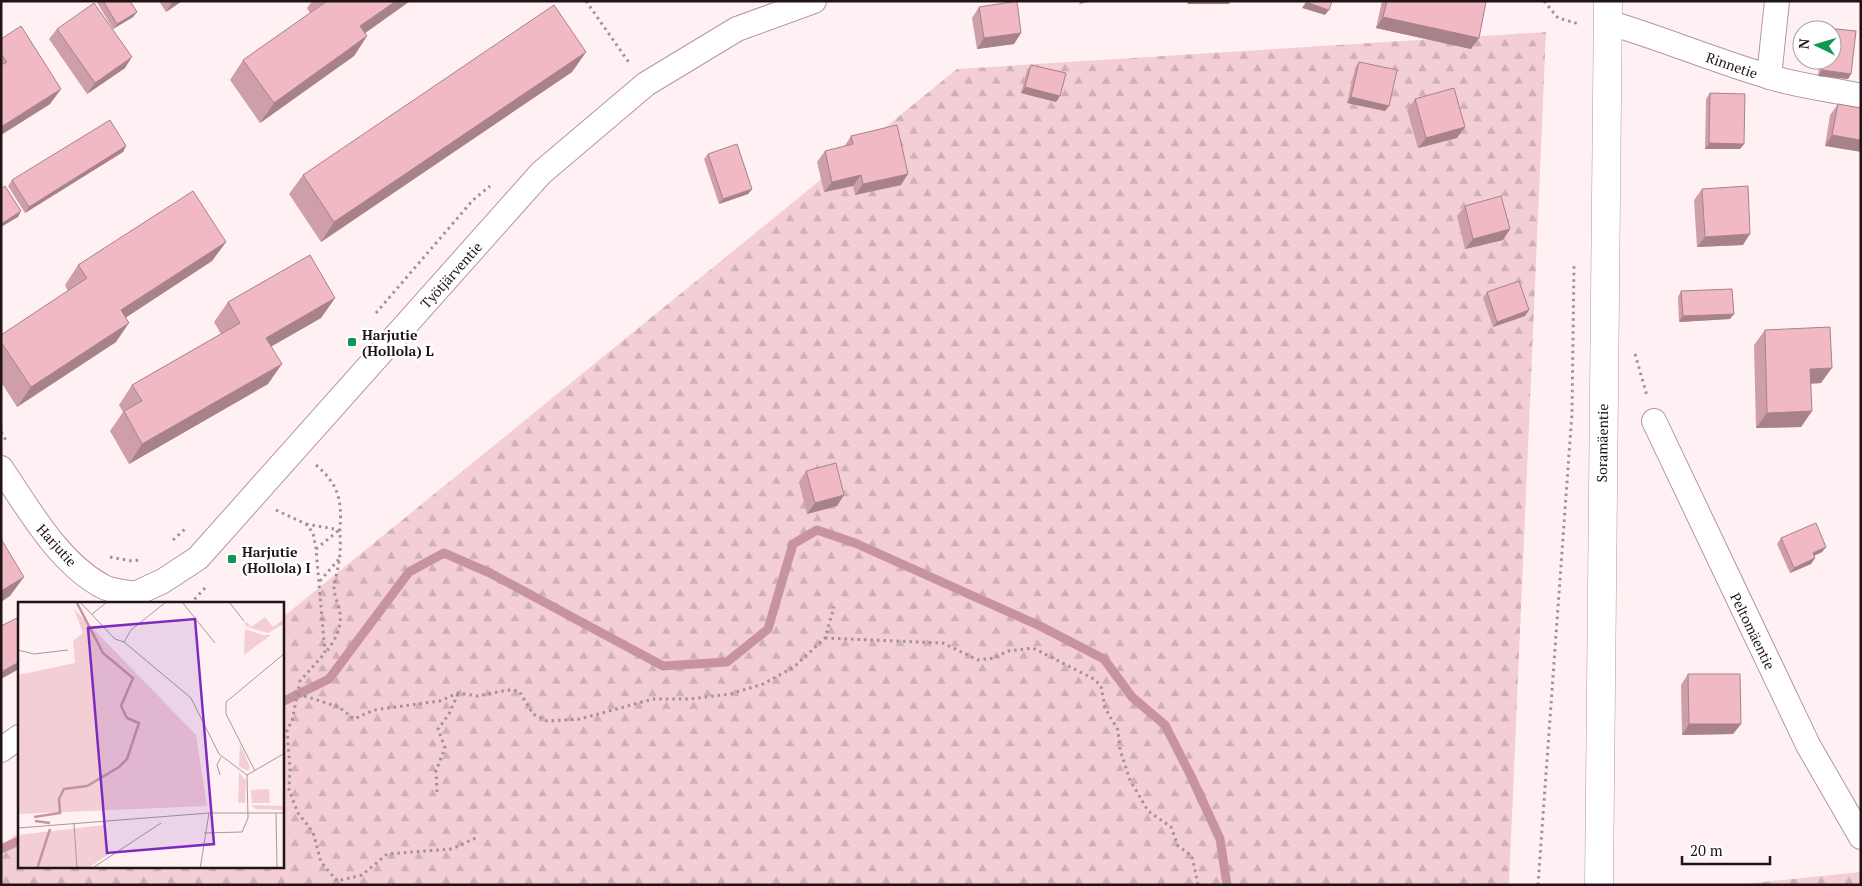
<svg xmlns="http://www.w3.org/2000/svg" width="1862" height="886" viewBox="0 0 1862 886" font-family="'PT Serif',serif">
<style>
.forest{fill:url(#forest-firs)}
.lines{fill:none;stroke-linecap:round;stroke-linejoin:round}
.stream{stroke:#c7939e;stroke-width:9}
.minor-casing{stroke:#b6969c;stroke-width:26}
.tertiary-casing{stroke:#b6969c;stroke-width:29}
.path{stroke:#a19395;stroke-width:3;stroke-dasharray:2.5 4;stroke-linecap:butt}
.minor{stroke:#fff;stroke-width:24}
.tertiary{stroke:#fff;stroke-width:28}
.wall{fill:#ce9fa9}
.shaded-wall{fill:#a88289}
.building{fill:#f0b9c4;stroke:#a88289}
.poi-dot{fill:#109757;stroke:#fff;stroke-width:2}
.labels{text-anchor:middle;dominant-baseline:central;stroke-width:5;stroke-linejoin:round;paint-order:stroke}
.street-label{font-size:14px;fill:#201416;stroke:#fff}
.poi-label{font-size:14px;font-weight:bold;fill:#201416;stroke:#fff;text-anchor:start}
.inset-river{fill:none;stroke:#c7939e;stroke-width:2.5}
.inset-road{fill:none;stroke:#a6999b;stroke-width:1}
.view{fill:#7b2cbf;fill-opacity:0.15;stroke:#7b2cbf;stroke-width:2.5}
.inset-edge{fill:none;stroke:#201416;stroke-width:2.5}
</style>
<defs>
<pattern id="forest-firs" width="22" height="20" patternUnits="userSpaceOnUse" patternTransform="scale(1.25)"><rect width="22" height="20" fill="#f3ced5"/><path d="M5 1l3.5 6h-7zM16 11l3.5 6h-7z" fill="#d0b0b6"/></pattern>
</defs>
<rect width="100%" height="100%" fill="#fff1f3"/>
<path class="forest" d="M1546 32 1509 885H1V846L19 832V867H282L283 617 957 69Z
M1861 872V885H1733Z"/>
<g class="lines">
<path class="stream" d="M282 702 329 679 409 572 444 553 490 573 663 666 727 662 768 629 793 544 817 530 855 543 1040 626 1104 659 1132 697 1165 725 1191 776 1220 839 1227 885
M1 849 19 841"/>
<defs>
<path id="minor" d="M1607 22C1661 38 1713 60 1767 76 1797 86 1830 89 1861 96
M1769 77 1777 1
M1654 421 1808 745 1861 837
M1 468C28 508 58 562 102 586 110 591 125 592 135 594
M135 594 163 581 198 558 541 173 646 84 737 29 814 1
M1 750 19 737"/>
<path id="tertiary" d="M1599 885 1608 1"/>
</defs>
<use href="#minor" class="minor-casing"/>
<use href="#tertiary" class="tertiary-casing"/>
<path class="path" d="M586 1 630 64
M1544 1 1558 18 1579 24
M376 313 473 200 490 186
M1635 354 1647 396
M1 432 7 442
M316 465C339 485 342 500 340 530 340 540 341 551 339 561 338 570 335 579 334 587 334 597 339 604 340 613 342 628 334 642 326 652
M276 510 306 524 313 533 316 549 325 653 300 681 292 721 287 730 290 769 289 790 298 813 313 832 321 862 337 881 362 875 387 854 452 849 478 837
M306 524 340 530
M173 540 185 529
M316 549 339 530
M110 557 132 561 141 560
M320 581 339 559
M190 604 205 588
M825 638 943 643 978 660 994 658 1008 651 1033 648 1094 679 1101 686 1105 708 1118 730 1120 750 1130 780 1148 811 1171 827 1178 846 1192 856 1198 885
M298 694 339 707 354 719 374 710 440 701 458 693 478 696 507 690 519 691 533 714 547 721 580 719 653 699H690L730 694 763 684 794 667 825 638 834 607
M437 792 436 771 445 748 438 729 449 714 458 694
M1538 885 1572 413 1574 264"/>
<use href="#minor" class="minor"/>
<use href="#tertiary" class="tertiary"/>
</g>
<path class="wall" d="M96 1H130L137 12 133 17 113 29Z
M159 1H182L166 12Z
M312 1H410L365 33 367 36 354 56 260 123 230 80 243 60 310 13 307 8Z
M1382 1H1482L1471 49 1376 28Z
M979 7 1021 33 1014 44 977 49 972 18Z
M1826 28 1856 31 1851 74 1848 79 1818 76 1820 60H1832V30H1825Z
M57 29 125 68 87 94 49 39Z
M1 39 61 89 50 104 1 135Z
M586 52 572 72 321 242 289 194 303 175Z
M1359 62 1385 111 1347 103 1355 68Z
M1031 65 1060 96 1056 102 1021 93 1027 70Z
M1710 93 1744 144 1740 149H1705L1706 99Z
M1415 99 1457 138 1418 148 1407 110Z
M1838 104 1861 108 1825 146 1830 115Z
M851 136 901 185 855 195 853 186 824 192 817 162 825 151 844 147Z
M126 146 123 152 25 213 8 186 12 180Z
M708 154 752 189 748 194 719 204 704 159Z
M1702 189 1743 245 1697 247 1694 200Z
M1465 206 1510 229 1503 240 1465 249 1457 216Z
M226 242 212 261 126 317 116 342 17 407 1 382V335L68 291 65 285 78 265Z
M1681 291 1730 319 1679 322 1678 297Z
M1487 292 1525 316 1493 327 1483 298Z
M335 298 321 318 271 346 268 384 129 464 110 431 123 412 119 405 132 385 221 334 214 322 228 302Z
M1765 330 1821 383 1811 384 1812 411 1801 427 1756 428 1754 345Z
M806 471 837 506 807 514 799 482Z
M1781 538 1826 547 1822 552 1814 556 1815 558 1811 564 1790 573 1777 544Z
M1688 674 1741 724 1733 734 1682 735 1681 685Z"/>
<path class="shaded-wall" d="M173 1H182L166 12Z
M396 1H410L347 46 360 26Z
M1081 1H1093L1079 4Z
M1189 1H1231L1229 4H1187Z
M1306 2 1329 10 1325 15 1302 8Z
M137 12 133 17 113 29 117 24Z
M1383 17 1479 38 1471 49 1376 28Z
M1021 33 1014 44 977 49 984 38Z
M367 36 354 56 260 123 274 103Z
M586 52 572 72 321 242 334 222Z
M132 57 125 68 87 94 95 83Z
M1822 70 1851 74 1848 79 1818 76Z
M1025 87 1060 96 1056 102 1021 93Z
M61 89 50 104 1 135V127Z
M1351 97 1389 106 1385 111 1347 103Z
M1465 127 1457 138 1418 148 1426 138Z
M1832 135 1861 140V152L1825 146Z
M1709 143 1744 144 1740 149H1705Z
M126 146 123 152 25 213 29 207Z
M908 174 901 185 855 195 863 184Z
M861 175 853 186 824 192 832 182Z
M752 189 748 194 719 204 723 199Z
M21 211 18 217 1 227V224Z
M1510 229 1503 240 1465 249 1473 239Z
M1750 234 1743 245 1697 247 1705 237Z
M226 242 212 261 107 330 121 310Z
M335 298 321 318 253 357 266 338Z
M1529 310 1525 316 1493 327 1497 322Z
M1734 314 1730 319 1679 322 1683 316Z
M129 323 116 342 17 407 31 387Z
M282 364 268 384 129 464 142 444Z
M1832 368 1821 383 1799 384 1810 369Z
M1812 411 1801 427 1756 428 1767 413Z
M844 495 837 506 807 514 815 503Z
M1826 547 1822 552 1809 558 1813 553Z
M1815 558 1811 564 1790 573 1794 568Z
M24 577 10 596 1 602V591Z
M19 662V669L1 679V674L3 671Z
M1689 724H1741L1733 734 1682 735Z"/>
<path class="building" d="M103 1H130L137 12 117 24Z
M327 1H396L360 26 367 36 274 103 243 60Z
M1017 1 1021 33 984 38 979 7Z
M1306 1H1332L1329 10 1306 2Z
M1387 1H1482L1486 2 1479 38 1383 17Z
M94 3 132 57 95 83 57 29Z
M554 5 586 52 334 222 303 175Z
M21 26 61 89 1 127V65L7 62 1 54V39Z
M1826 28 1856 31 1851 74 1822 70 1823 60H1832V30H1826Z
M1359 62 1397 70 1389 106 1351 97Z
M1031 65 1066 73 1060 96 1025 87Z
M1454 88 1465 127 1426 138 1415 99Z
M1710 93 1745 94 1744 144 1709 143Z
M1838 104 1861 108V140L1832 135Z
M110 120 126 146 29 207 12 180Z
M897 125 908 174 863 184 861 175 832 182 825 151 853 144 851 136Z
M737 144 752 189 723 199 708 154Z
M5 186 21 211 1 224V189Z
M1748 186 1750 234 1705 237 1702 189Z
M193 191 226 242 121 310 129 323 31 387 1 342V335L87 278 78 265Z
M1501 196 1510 229 1473 239 1465 206Z
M310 255 335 298 266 338 282 364 142 444 124 411 142 401 132 385 240 323 228 302Z
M1519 281 1529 310 1497 322 1487 292Z
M1732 289 1734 314 1683 316 1681 291Z
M1830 327 1832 368 1810 369 1812 411 1767 413 1765 330Z
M836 463 844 495 815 503 806 471Z
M1816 523 1826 547 1813 553 1815 558 1794 568 1781 538Z
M1 539 24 577 1 591Z
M19 617V662L3 671 1 668V626Z
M1688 674H1740L1741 724H1689Z"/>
<g class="poi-dot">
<rect x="347" y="337" width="10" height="10" rx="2.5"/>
<rect x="227" y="554" width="10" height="10" rx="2.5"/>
</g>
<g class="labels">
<g class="street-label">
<text transform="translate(1732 65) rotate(19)">Rinnetie</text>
<text transform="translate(451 275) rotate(-48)">Työtjärventie</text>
<text transform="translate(1602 443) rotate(-89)">Soramäentie</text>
<text transform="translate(57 545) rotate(48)">Harjutie</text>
<text transform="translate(1753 631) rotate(64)">Peltomäentie</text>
</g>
<g class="poi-label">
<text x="362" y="334">Harjutie<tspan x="362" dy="16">(Hollola) L</tspan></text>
<text x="242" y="551">Harjutie<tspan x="242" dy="16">(Hollola) I</tspan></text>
</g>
</g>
<g transform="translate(18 602)">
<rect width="266" height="266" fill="#fff1f3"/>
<path d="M247 15 255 25 266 17V22L250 31 229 25 226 21 229 20 233 25ZM221 170 228 179 227 201H220ZM233 203 266 204V208L238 207Z" fill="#f3ced5"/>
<path d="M56 7 178 133 189 204 0 212V73L57 61 55 39 65 31ZM222 142 232 165 230 169 221 164ZM251 187 252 201H234L233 188ZM86 223 91 252 70 266H0V233Z" fill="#f3ced5"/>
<path d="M227 27 245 33H253L226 53Z" fill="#f3ced5"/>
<path class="inset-river" d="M16 215 42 211 41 197 46 187 69 184 101 165 109 157 121 121 109 116 103 104 115 76 85 51 59 1M17 219 32 221M19 267 32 227"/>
<path class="inset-road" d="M62 0 97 37 106 40 173 96 201 152 229 173 230 216 224 230 186 231M164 0 197 41M211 0 226 19M74 12 89 0M106 40 113 28 148 0M0 48 16 52 50 48M237 169 208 112V100L267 51M202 173 199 163 203 155M229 173 267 151M258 211 259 267M56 222 59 267M0 226 191 211H267M73 267 143 221M182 267 191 211"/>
<path class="view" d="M177 17 196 242 89 251 70 26Z"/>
<rect width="266" height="266" class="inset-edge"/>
</g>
<rect width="1862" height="886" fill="none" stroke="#201416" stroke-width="5"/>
<g transform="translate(1817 45) rotate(275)"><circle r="24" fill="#ffffff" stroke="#a6a1a2"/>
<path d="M0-4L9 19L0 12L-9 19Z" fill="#109757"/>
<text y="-8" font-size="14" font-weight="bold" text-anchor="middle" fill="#201416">N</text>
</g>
<path d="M1682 856v8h88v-8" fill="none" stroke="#201416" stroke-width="2.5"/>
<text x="1690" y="856" font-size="15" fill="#201416" stroke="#ffffff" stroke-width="4" paint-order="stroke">20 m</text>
</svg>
